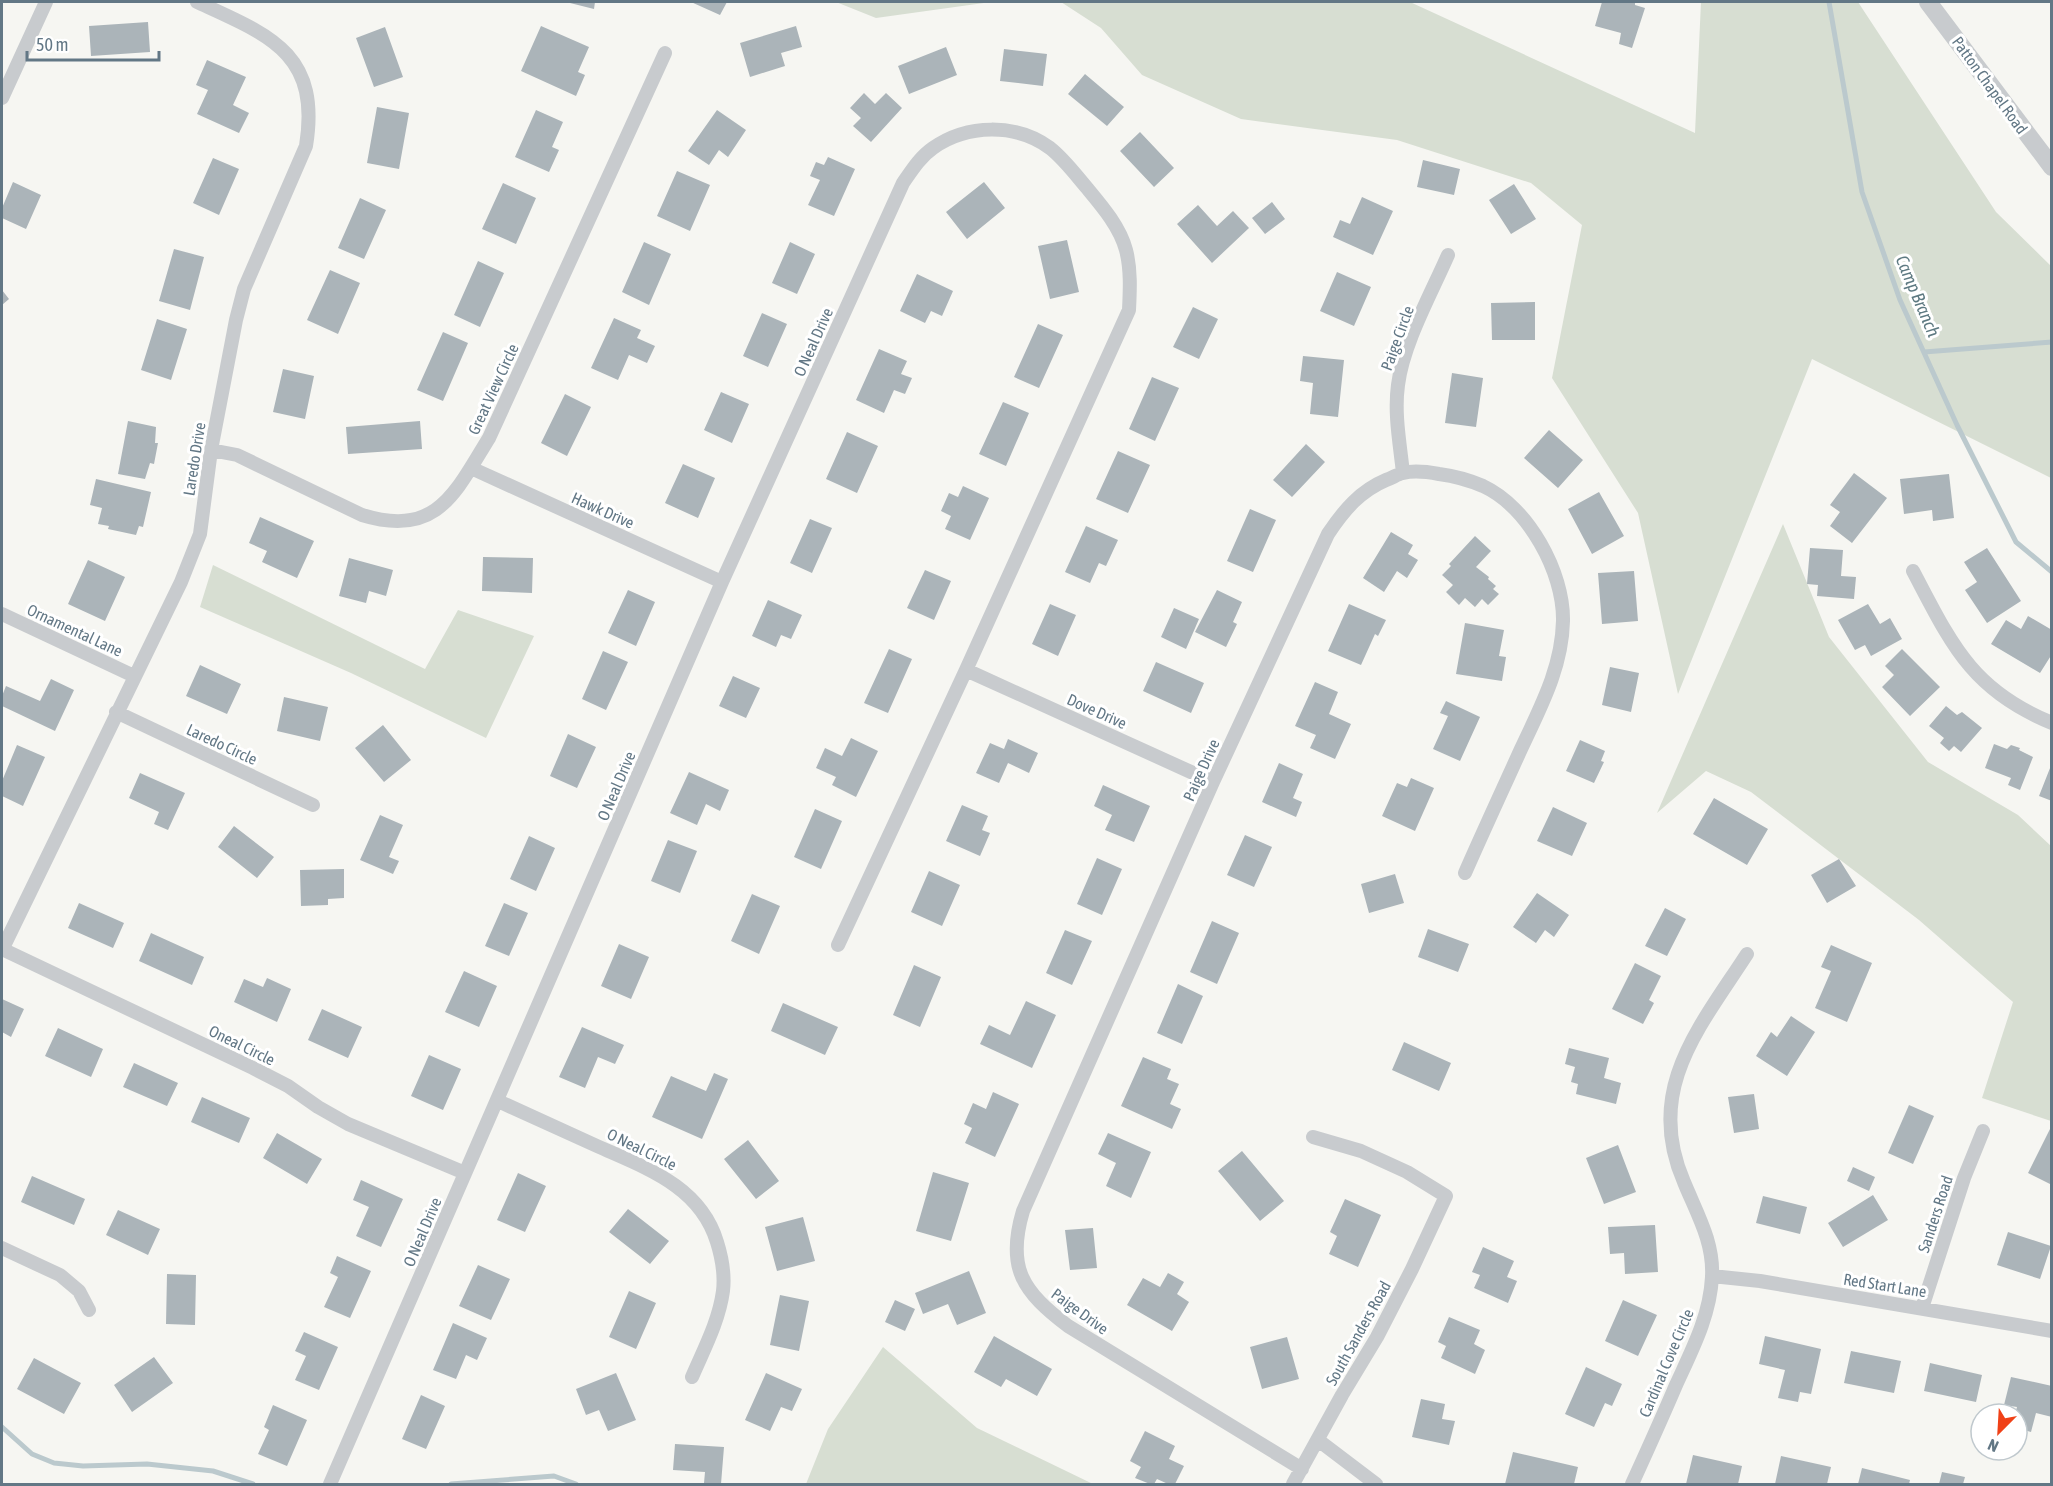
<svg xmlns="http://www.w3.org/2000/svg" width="2053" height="1486" viewBox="0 0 2053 1486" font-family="'Asap Condensed',sans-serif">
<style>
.green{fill:#d7ded2}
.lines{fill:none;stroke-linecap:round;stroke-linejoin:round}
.stream{stroke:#bbc9cd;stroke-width:5}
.building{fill:#abb4b9}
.minor{stroke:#c8cbce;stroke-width:14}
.tertiary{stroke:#c8cbce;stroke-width:18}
.labels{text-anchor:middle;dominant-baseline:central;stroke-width:6;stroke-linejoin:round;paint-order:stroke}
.street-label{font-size:16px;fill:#627785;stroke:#fff}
.water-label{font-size:18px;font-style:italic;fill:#5e7a82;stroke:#fff}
</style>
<rect width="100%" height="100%" fill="#f6f6f2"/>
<path class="green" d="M836 2H991L876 18Z
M1061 2H1410L1695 133 1701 2H1858L1996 212 2051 266V478L1812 359 1678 694 1638 513 1552 378 1582 225 1531 183 1397 140 1241 119 1142 75 1101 28Z
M1783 524 1829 637 1928 762 2018 815 2051 846V1121L1982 1098 2013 1002 1919 920 1751 792 1706 771 1657 813Z
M213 565 425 669 458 610 534 636 486 738 351 673 200 607Z
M883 1347 977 1428 1093 1484H806L828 1429Z"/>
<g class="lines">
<path class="stream" d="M1829 2 1862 192 1900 300 1957 425 2016 542 2052 572
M1924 352 2052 342
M2 1427 32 1454 54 1463 83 1466 147 1464 213 1471 253 1484
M451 1484 554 1476 576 1484"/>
</g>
<path class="building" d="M571 2H595L594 9 570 3Z
M691 2H727L720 15Z
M1602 2H1632L1635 3V5L1645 8 1632 48 1619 44 1621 33 1595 26Z
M148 22 150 52 91 56 89 26Z
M541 26 589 47 578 72 585 75 576 96 521 71Z
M796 26 802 47 781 53 785 66 750 77 740 43Z
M385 27 403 77 374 87 356 38Z
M946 47 957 75 909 94 898 66Z
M1004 49 1047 54 1043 86 1000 81Z
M207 60 246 77 233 105 249 113 239 133 197 114 208 90 196 85Z
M1085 74 1124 107 1107 126 1068 94Z
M864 93 875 104 886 93 902 108 871 142 853 126 861 118 850 108Z
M377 107 409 113 399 169 367 163Z
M536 110 563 122 552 147 559 150 549 172 515 157Z
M717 110 746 130 728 157 719 150 709 165 688 151Z
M1140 132 1174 168 1154 187 1120 151Z
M828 157 855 169 834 216 808 205 820 180 810 176 816 162 824 165Z
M213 158 239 169 219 215 193 203Z
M1423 160 1460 169 1454 195 1417 187Z
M677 171 710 185 690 231 657 216Z
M13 182 41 195 26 229 2 218V208Z
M984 182 1005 208 967 239 946 212Z
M503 183 536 198 516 244 482 229Z
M1514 184 1536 219 1511 234 1489 200Z
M1362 197 1393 211 1373 255 1333 237 1340 220 1350 224Z
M360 198 386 210 364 259 338 248Z
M1272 202 1285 219 1265 234 1252 218Z
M1198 205 1217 226 1233 211 1249 228 1212 263 1177 224Z
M1067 240 1079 292 1050 299 1038 246Z
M644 242 671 254 649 305 622 292Z
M790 242 815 254 797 294 772 283Z
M174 249 204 257 190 310 159 301Z
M478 261 504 273 480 327 454 315Z
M330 270 360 283 338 334 307 320Z
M1337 272 1371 287 1354 326 1320 311Z
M917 274 953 291 942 316 931 311 925 323 900 311Z
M2 290 9 299 2 305Z
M1535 302V340H1492L1491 303Z
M1193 307 1218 319 1199 359 1173 347Z
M762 313 787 324 768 367 743 356Z
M614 318 641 330 637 338 655 346 647 363 629 355 618 380 591 368Z
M157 319 187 329 171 380 141 370Z
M1038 324 1063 335 1039 388 1014 377Z
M443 332 468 343 443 401 417 390Z
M879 349 907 361 901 374 912 378 905 394 894 390 884 413 856 400Z
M1303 356 1344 360 1338 417 1310 414 1313 383 1300 381Z
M283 369 314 376 305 419 273 412Z
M1452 373 1483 378 1476 427 1445 423Z
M1152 377 1179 388 1155 441 1129 429Z
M721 392 749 404 732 443 704 430Z
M565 394 591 407 567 456 541 443Z
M1003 402 1029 413 1006 466 979 454Z
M128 421 156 427 155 443H158L154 464 150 463 145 479 118 474Z
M420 421 422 449 348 454 346 427Z
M1549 430 1583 460 1558 488 1524 458Z
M847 432 878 446 857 493 826 479Z
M1306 444 1325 462 1292 497 1273 480Z
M1118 451 1150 465 1128 513 1096 499Z
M683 464 715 478 698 518 665 503Z
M1854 473 1887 498 1852 543 1830 526 1840 512 1830 505Z
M1949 474 1954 518 1933 521 1932 510 1904 514 1900 479Z
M96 479 151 492 143 527 139 526 136 535 108 529 109 526 98 524 102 508 90 505Z
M963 486 989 498 970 540 945 529 951 516 941 511 949 493 958 497Z
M1599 492 1624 536 1592 554 1568 509Z
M1250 509 1276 520 1253 572 1227 561Z
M260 517 314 541 297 578 262 562 267 551 249 543Z
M810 519 832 528 812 573 790 563Z
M1086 526 1118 540 1106 566 1099 563 1090 583 1065 572Z
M1391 532 1413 545 1408 554 1418 560 1407 578 1397 571 1384 592 1363 578Z
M1475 536 1491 551 1476 567 1489 577 1488 579 1496 586 1493 589 1499 594 1488 605 1482 599 1475 607 1465 598 1459 605 1446 592 1453 585 1442 575 1451 566 1449 564Z
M1810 548 1843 550 1841 576 1856 577 1854 599 1817 596 1818 585 1807 584Z
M1987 548 2021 601 1987 623 1965 590 1977 582 1964 562Z
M483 557 533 558 532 593 482 591Z
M349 558 393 570 386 596 369 591 366 603 339 596Z
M88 560 125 577 105 621 68 604Z
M925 570 951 581 934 620 907 608Z
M1634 571 1638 621 1602 624 1598 573Z
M628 590 655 602 636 646 608 633Z
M1217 590 1242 602 1233 622 1237 624 1226 647 1195 632Z
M768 600 802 615 791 639 781 635 776 647 752 636Z
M1050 604 1076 615 1058 656 1032 644Z
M1349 604 1386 620 1378 636 1375 634 1361 665 1328 651Z
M1868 604 1880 624 1890 618 1902 639 1871 656 1865 645 1855 650 1838 620Z
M1174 608 1199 619 1186 649 1161 637Z
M2028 616 2052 630V654L2040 673 1991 644 2006 620 2021 629Z
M1465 623 1504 630 1499 656 1506 657 1502 681 1456 674Z
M889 649 912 659 888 713 864 703Z
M1902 649 1940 687 1910 716 1882 687 1894 675 1885 666Z
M603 651 628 662 606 710 582 699Z
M1156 662 1204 683 1191 713 1143 691Z
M200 665 241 684 227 714 186 696Z
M1610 667 1639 673 1631 712 1602 705Z
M733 676 760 688 746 718 719 706Z
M51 679 74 690 55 731 2 706V696L6 686 40 701Z
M1315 682 1338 692 1329 714 1351 724 1335 759 1310 748 1316 735 1295 726Z
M284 697 328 707 320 741 277 731Z
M1446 701 1480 717 1460 761 1433 749 1448 716 1440 713Z
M1946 706 1957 715 1962 712 1982 728 1961 752 1954 746 1949 751 1940 743 1944 738 1929 726Z
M383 725 411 760 384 782 355 748Z
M568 734 596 747 577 788 550 776Z
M851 738 878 751 856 797 832 785 836 777 816 768 825 748 842 756Z
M1008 739 1038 753 1029 773 1008 763 999 783 976 773 990 743 1004 749Z
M1580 740 1605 751 1601 761 1604 762 1594 783 1566 771Z
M1994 744 2007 749 2011 745 2020 748 2019 750 2033 757 2020 790 2008 785 2011 778 1985 768Z
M17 745 45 757 23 806 2 796V781Z
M1279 763 1303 774 1293 798 1302 802 1296 817 1262 802Z
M2052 763V801L2039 796Z
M689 772 729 790 720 811 706 804 697 825 670 813Z
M140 773 185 793 168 830 154 824 159 812 129 798Z
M1411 778 1434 788 1415 831 1382 816 1397 783 1407 787Z
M1103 785 1150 806 1134 842 1105 830 1112 815 1094 806Z
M1714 798 1768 829 1747 865 1693 834Z
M962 805 988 816 982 830 990 833 980 856 946 841Z
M1553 807 1587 823 1572 856 1537 841Z
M815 809 842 821 821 869 794 857Z
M380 815 403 825 389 857 399 861 393 874 360 860Z
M234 826 274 857 257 878 218 847Z
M1245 835 1272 847 1254 887 1227 875Z
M529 836 555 848 536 891 510 879Z
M668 840 697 851 680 893 651 881Z
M1097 858 1122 869 1102 915 1077 904Z
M1839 859 1856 886 1827 903 1811 875Z
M344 869V898L328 899V905L301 906 300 870Z
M929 871 960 885 942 926 911 912Z
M1395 874 1404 903 1369 913 1361 884Z
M1537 893 1569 915 1554 937 1545 930 1536 943 1513 927Z
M752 894 780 906 759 954 731 941Z
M79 903 124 923 113 948 68 928Z
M504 903 528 913 509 956 485 946Z
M1665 908 1686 919 1667 956 1645 946Z
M1212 921 1239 933 1217 984 1190 972Z
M1428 929 1469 944 1458 972 1418 957Z
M1065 930 1092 941 1072 985 1046 973Z
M151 933 204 957 192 985 139 961Z
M619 944 649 957 631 999 601 986Z
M1831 945 1872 963 1847 1022 1815 1008 1831 971 1821 967Z
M1635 963 1661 976 1649 1000 1654 1003 1643 1024 1612 1009Z
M914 965 941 977 920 1027 893 1015Z
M464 971 497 986 479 1027 445 1012Z
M267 978 291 989 277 1022 234 1002 244 979 263 987Z
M1178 984 1203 996 1182 1044 1157 1033Z
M2 999 24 1009 11 1037 2 1032Z
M1026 1001 1056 1015 1032 1068 980 1044 989 1025 1010 1035Z
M783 1003 838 1027 825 1055 771 1031Z
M322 1009 362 1027 348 1058 308 1040Z
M1791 1016 1815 1032 1787 1076 1756 1056 1771 1032 1777 1037Z
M582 1027 624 1045 615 1064 598 1057 585 1088 559 1077Z
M58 1028 103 1049 91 1077 45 1056Z
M1404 1042 1451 1063 1439 1091 1392 1070Z
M1569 1048 1609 1058 1604 1078 1621 1083 1616 1104 1576 1094 1578 1084 1571 1082 1575 1067 1565 1064Z
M429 1055 461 1069 443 1110 411 1096Z
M1143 1057 1171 1069 1167 1079 1179 1084 1170 1104 1181 1109 1172 1129 1121 1106Z
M134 1063 178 1083 167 1106 123 1087Z
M714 1073 728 1079 702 1139 652 1117 671 1076 706 1091Z
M993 1092 1019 1104 995 1157 965 1143 972 1128 964 1124 973 1103 986 1109Z
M1754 1094 1759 1129 1734 1133 1728 1097Z
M202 1097 250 1118 239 1143 191 1122Z
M1909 1105 1934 1116 1913 1164 1888 1153Z
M2052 1125V1185L2028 1173Z
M277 1133 322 1159 307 1184 263 1158Z
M1108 1133 1151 1152 1131 1198 1106 1186 1116 1163 1098 1154Z
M748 1140 779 1181 756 1199 724 1159Z
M1618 1145 1636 1192 1604 1204 1586 1158Z
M1242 1151 1284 1201 1260 1221 1218 1171Z
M1853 1167 1875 1177 1869 1191 1847 1181Z
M933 1172 969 1183 951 1241 916 1231Z
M518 1173 546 1186 525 1232 497 1220Z
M32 1176 85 1199 74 1225 21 1202Z
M361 1180 403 1199 381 1247 356 1236 369 1207 353 1200Z
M1873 1195 1888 1220 1843 1247 1828 1223Z
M1763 1196 1807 1207 1800 1234 1756 1223Z
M1345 1199 1381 1215 1358 1267 1329 1254 1337 1236 1330 1232Z
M628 1209 669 1241 650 1264 609 1232Z
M118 1210 160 1229 148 1255 106 1235Z
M803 1217 815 1261 777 1271 765 1227Z
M1655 1225 1658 1272 1625 1274 1624 1253 1610 1254 1608 1227Z
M1093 1228 1097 1268 1070 1270 1065 1230Z
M2008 1232 2051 1246 2040 1279 1997 1265Z
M1483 1247 1514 1261 1507 1277 1517 1281 1508 1303 1474 1288 1480 1275 1472 1272Z
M337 1256 371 1271 350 1318 324 1307 338 1277 330 1273Z
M478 1265 510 1279 491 1320 459 1306Z
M969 1271 986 1313 957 1325 948 1304 923 1314 915 1293Z
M1168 1273 1184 1282 1177 1294 1189 1302 1172 1331 1127 1305 1143 1278 1160 1287Z
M167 1274 196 1275 195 1325 166 1324Z
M629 1291 656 1303 636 1349 609 1337Z
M780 1295 809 1301 799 1351 770 1345Z
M895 1300 915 1309 905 1331 885 1322Z
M1623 1300 1657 1315 1638 1356 1605 1341Z
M1449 1317 1480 1330 1474 1344 1485 1350 1475 1374 1441 1358 1446 1346 1438 1342Z
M453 1323 487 1338 477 1360 466 1355 456 1379 433 1370Z
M304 1332 338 1347 319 1390 295 1380 306 1356 295 1351Z
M994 1336 1052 1369 1037 1396 1006 1379 1001 1387 974 1372Z
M1765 1336 1821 1349 1811 1394 1800 1392 1798 1402 1778 1398 1785 1370 1759 1364Z
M1287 1337 1299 1379 1262 1389 1250 1347Z
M1851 1351 1901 1361 1894 1393 1844 1383Z
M154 1357 173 1383 132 1412 114 1385Z
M34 1358 81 1383 64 1414 17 1389Z
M1930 1363 1982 1375 1976 1402 1924 1391Z
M1586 1367 1622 1384 1612 1406 1605 1403 1594 1427 1565 1414Z
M616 1373 636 1420 608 1431 599 1410 586 1415 576 1389Z
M766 1373 802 1389 792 1411 781 1407 770 1431 745 1420Z
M2011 1377 2052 1386V1417L2036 1413 2031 1432 2017 1428V1414H2015L2017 1407 2004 1405Z
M421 1395 445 1406 426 1449 402 1439Z
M1421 1399 1445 1404 1442 1419 1455 1421 1449 1445 1412 1437Z
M273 1405 307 1420 287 1466 258 1454 269 1430 264 1427Z
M1145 1431 1175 1446 1169 1459 1184 1466 1175 1484H1168L1157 1479 1154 1484H1150L1135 1478 1141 1467 1130 1461Z
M675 1444 724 1447 721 1484 704 1483 705 1472 673 1470Z
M1513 1452 1578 1467 1574 1484H1505Z
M1693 1455 1742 1466 1738 1484H1686Z
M1781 1456 1831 1467 1827 1484H1775Z
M1862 1468 1910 1480 1909 1484H1858Z
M1942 1472 1965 1477 1963 1484H1939Z"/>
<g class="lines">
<path class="minor" d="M2 98 46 2
M211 450 237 455 362 515C437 538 455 493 489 438L665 53
M471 468 722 582
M1403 473C1400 444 1394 414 1398 385 1403 344 1431 294 1448 255
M1913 571C1951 643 1971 690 2052 723
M2 614 134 676
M966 670 1213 782
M116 712 313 805
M2 949 253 1068 288 1086 318 1107 348 1124 465 1173
M2 950 181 582 200 534 211 450 236 320 244 289 306 146C321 53 269 35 197 2
M498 1101C531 1116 564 1131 597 1146 646 1168 700 1186 717 1242 722 1258 725 1274 723 1291 719 1321 704 1349 692 1377
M2 1248 60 1275 79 1291 89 1310
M1712 1276 1760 1281 2052 1331
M1922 1308 1964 1178 1983 1131
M1318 1440 1376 1484
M1302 1469 1068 1326C1023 1292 1006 1268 1023 1211L1213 782 1328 534C1344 510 1360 491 1386 480 1392 478 1398 474 1403 473 1415 470 1428 472 1439 474 1454 476 1469 480 1483 486 1528 507 1564 572 1563 621 1562 668 1540 708 1521 749 1502 791 1483 832 1465 873
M330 1484 722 582 903 183C912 170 920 157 933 148 967 124 1016 123 1050 148 1064 159 1075 174 1087 188 1102 206 1120 227 1126 250 1131 269 1130 290 1129 310L966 670 838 945
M1293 1484 1342 1395 1377 1337 1412 1269 1446 1196 1407 1172 1361 1151 1313 1137
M1632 1484C1647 1451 1662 1418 1676 1385 1692 1350 1710 1316 1712 1277 1714 1242 1697 1214 1684 1182 1644 1090 1699 1028 1747 954"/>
<path class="tertiary" d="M1928 2 2052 167"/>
</g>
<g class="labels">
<g class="street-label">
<text transform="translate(1990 85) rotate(54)">Patton Chapel Road</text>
<text transform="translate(1397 338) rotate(-70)">Paige Circle</text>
<text transform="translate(813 342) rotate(-66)">O Neal Drive</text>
<text transform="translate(493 389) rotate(-65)">Great View Circle</text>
<text transform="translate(194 459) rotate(-81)">Laredo Drive</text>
<text transform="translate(603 510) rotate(24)">Hawk Drive</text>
<text transform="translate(75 630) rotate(25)">Ornamental Lane</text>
<text transform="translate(1097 711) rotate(24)">Dove Drive</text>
<text transform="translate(222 744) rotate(25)">Laredo Circle</text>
<text transform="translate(1201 770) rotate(-66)">Paige Drive</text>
<text transform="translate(616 786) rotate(-67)">O Neal Drive</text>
<text transform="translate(242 1045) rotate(26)">Oneal Circle</text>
<text transform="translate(642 1149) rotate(26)">O Neal Circle</text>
<text transform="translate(1935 1214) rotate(-72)">Sanders Road</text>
<text transform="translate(422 1232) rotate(-67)">O Neal Drive</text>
<text transform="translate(1885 1285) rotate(9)">Red Start Lane</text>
<text transform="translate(1080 1311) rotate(36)">Paige Drive</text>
<text transform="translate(1358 1333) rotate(-61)">South Sanders Road</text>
<text transform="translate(1666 1363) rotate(-67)">Cardinal Cove Circle</text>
</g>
<g class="water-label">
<text transform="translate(1918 296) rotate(67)">Camp Branch</text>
</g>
</g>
<rect width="2053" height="1486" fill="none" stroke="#627785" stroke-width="6"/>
<g transform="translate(1999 1432) rotate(204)"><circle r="28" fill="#ffffff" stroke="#c0c9ce" stroke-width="1.5"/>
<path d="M0-4.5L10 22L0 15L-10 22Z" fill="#f04117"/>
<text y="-9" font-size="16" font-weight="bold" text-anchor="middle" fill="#627785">N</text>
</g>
<path d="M27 51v9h132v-9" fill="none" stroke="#627785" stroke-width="3"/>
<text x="36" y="51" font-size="18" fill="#627785" stroke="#ffffff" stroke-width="4.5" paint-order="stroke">50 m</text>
</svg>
